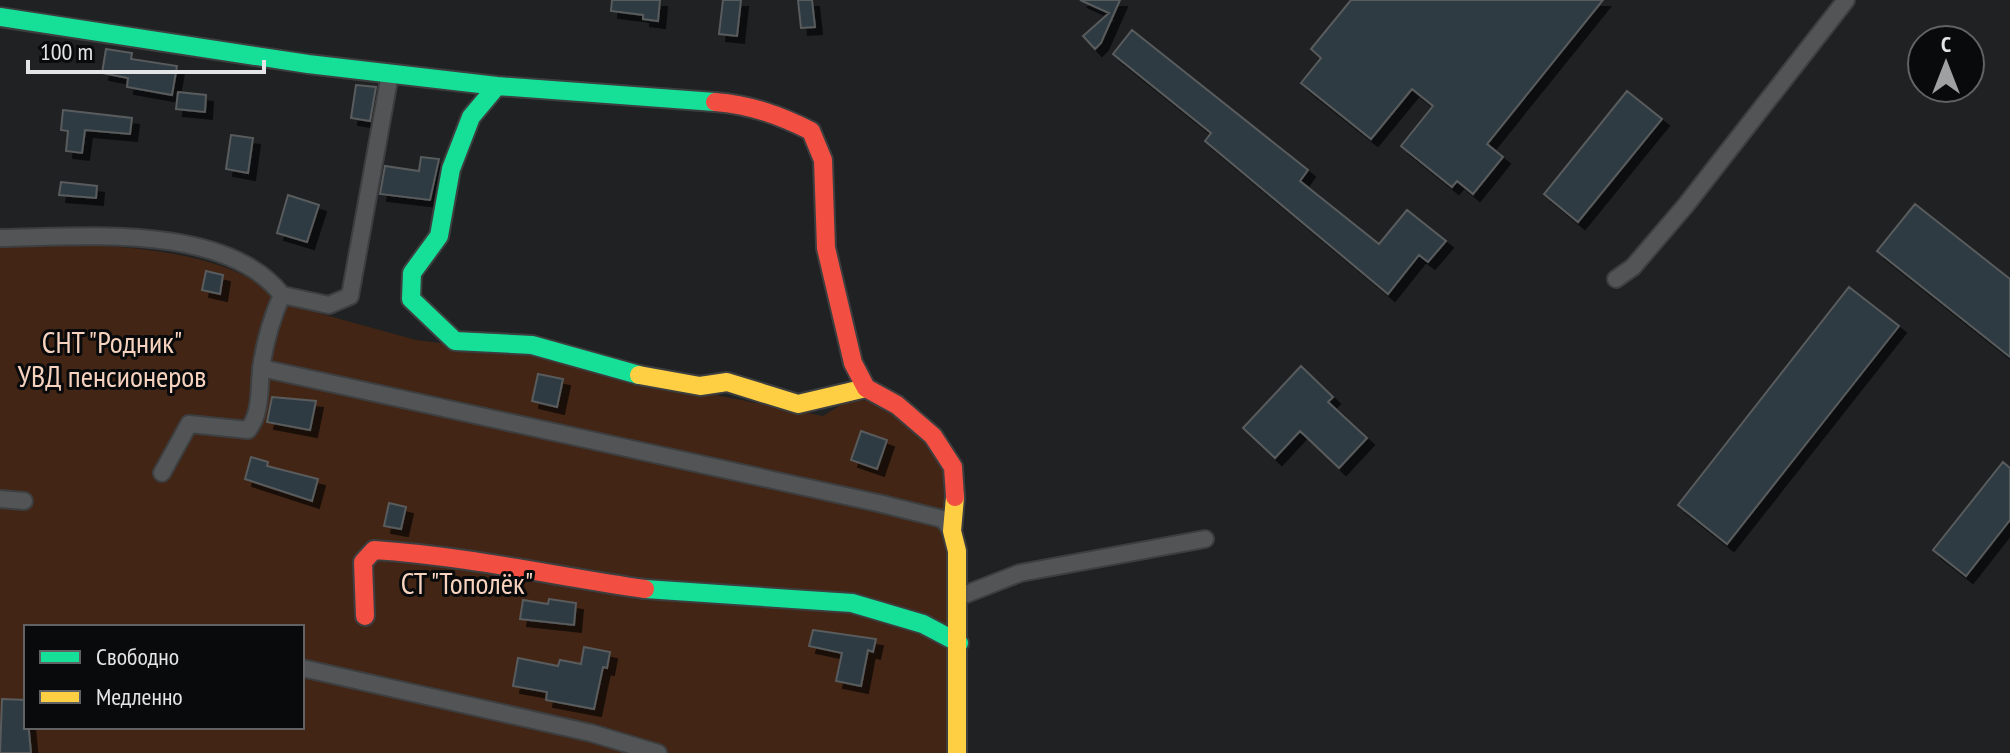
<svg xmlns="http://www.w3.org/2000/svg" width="2010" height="753" viewBox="0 0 2010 753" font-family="'PT Sans Narrow',sans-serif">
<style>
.green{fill:#422515;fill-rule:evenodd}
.building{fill:#2d3a43;stroke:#595b5c;stroke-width:2;filter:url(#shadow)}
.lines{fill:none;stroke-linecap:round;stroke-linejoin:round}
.street-casing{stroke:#3d3e3f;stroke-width:20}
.fast-casing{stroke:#3d3e3f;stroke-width:22}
.slow-casing{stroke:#3d3e3f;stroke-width:22}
.jam-casing{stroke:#3d3e3f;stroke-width:22}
.street{stroke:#525455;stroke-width:16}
.fast{stroke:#16e098;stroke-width:18}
.slow{stroke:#ffcf43;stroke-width:18}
.jam{stroke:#f24e42;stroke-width:18}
.labels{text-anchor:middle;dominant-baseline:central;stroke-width:6;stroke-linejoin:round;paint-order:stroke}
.park-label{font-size:30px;fill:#f7d2be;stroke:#090a0b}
</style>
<defs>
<filter id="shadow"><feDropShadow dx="7" dy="7" stdDeviation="0" flood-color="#0009"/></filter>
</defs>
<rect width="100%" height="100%" fill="#1f2122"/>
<path class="green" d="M0 246C80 244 224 240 282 303L416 340 534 355 614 375 823 416C832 411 842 403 851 401 886 392 926 442 943 467L953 753H0ZM26 627H302V727H26Z"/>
<path class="building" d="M612 0H660L658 21 643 19V15L611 11Z
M723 0H741L737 36 719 34Z
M798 0H812L815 27 801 28Z
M1080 0H1120L1101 43 1095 49 1083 36 1109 13Z
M1351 0H1603L1487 144 1503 157 1473 194 1457 181 1452 187 1401 146 1433 106 1412 89 1371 139 1301 83 1321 58 1311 49Z
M1132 30 1308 170 1300 181 1379 244 1407 210 1446 241 1428 262 1419 255 1388 294 1205 141 1211 133 1113 54Z
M106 49 132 53 131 59 177 66 172 95 127 87 128 78 102 73Z
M356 85 376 87 370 121 351 118Z
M1627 91 1662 119 1578 222 1544 194Z
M178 92 206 95 205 112 176 109Z
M63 110 132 118 130 134 85 130 82 153 66 151 68 131 61 130Z
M231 135 253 138 248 173 226 169Z
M421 157 439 159 430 200 380 194 385 166 419 171Z
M61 182 97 186 96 198 59 195Z
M288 195 319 205 307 242 277 233Z
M1915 204 2010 279V357L1877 251Z
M206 271 223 275 220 294 202 290Z
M1849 287 1899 326 1727 544 1678 505Z
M1301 366 1333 397 1328 402 1367 438 1339 468 1300 431 1275 458 1243 428Z
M538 374 563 379 557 407 532 401Z
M272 397 316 401 310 430 267 422Z
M861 431 887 440 877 469 851 460Z
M251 457 268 462 267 466 318 479 312 501 245 479Z
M2003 462 2010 468V520L1966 576 1933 550Z
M389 503 406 507 401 529 384 526Z
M549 599 576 603 574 625 520 619 523 600 548 604Z
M813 630 876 639 873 652 868 650 861 686 836 681 842 653 809 646Z
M584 647 610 652 607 668 603 667 594 709 546 700 547 692 513 686 518 658 558 666 560 660 581 664Z
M2 699 26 700 31 753H0Z"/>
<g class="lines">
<defs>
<path id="street" d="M0 238C83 237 226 223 282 295 272 317 266 338 262 362 258 385 263 411 248 430L189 424 162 473
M1616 279 1633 267 1686 205 1846 0
M282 295 329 305 350 296 390 74
M261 368 878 503 943 519 952 531
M0 499 24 501
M956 598 1020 573 1205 539
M302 668 591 733 658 753"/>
<path id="fast" d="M0 17 308 64 497 86 715 102
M497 86 471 117 451 169 439 236 412 273 411 299 455 341 532 345 639 375
M645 589 852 603 923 624 959 643"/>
<path id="slow" d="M639 375 700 386 727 382 798 404 866 388
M955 497 952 531 957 551V753"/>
<path id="jam" d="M715 102C751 105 779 115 811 131L823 160 826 248 853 363 866 388 897 405 933 436 953 467 955 497
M365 616 363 562 374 550C465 556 555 576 645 589"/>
</defs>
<use href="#street" class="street-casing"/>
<use href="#fast" class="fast-casing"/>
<use href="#slow" class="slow-casing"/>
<use href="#jam" class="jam-casing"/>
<use href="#street" class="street"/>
<use href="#fast" class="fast"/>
<use href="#slow" class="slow"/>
<use href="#jam" class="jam"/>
</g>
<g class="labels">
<g class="park-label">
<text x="112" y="341">СНТ "Родник"<tspan x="112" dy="34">УВД пенсионеров</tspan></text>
<text x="467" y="582">СТ "Тополёк"</text>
</g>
</g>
<rect x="24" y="625" width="280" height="104" fill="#090a0b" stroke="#606263" stroke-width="2"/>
<rect x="40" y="651" width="40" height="12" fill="#16e098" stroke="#606263" stroke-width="2"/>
<text x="96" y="665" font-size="24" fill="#e3e5e6">Свободно</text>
<rect x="40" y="691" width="40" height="12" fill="#ffcf43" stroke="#606263" stroke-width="2"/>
<text x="96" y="705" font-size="24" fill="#e3e5e6">Медленно</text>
<g transform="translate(1946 64)"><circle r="38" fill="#090a0b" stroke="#606263" stroke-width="2"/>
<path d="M0-6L14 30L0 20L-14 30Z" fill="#9ea0a1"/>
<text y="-12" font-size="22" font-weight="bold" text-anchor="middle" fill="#e3e5e6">С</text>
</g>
<path d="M28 60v12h236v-12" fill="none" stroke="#e3e5e6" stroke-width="4"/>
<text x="40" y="60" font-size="24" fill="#e3e5e6" stroke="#090a0b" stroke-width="6" paint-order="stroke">100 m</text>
</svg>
